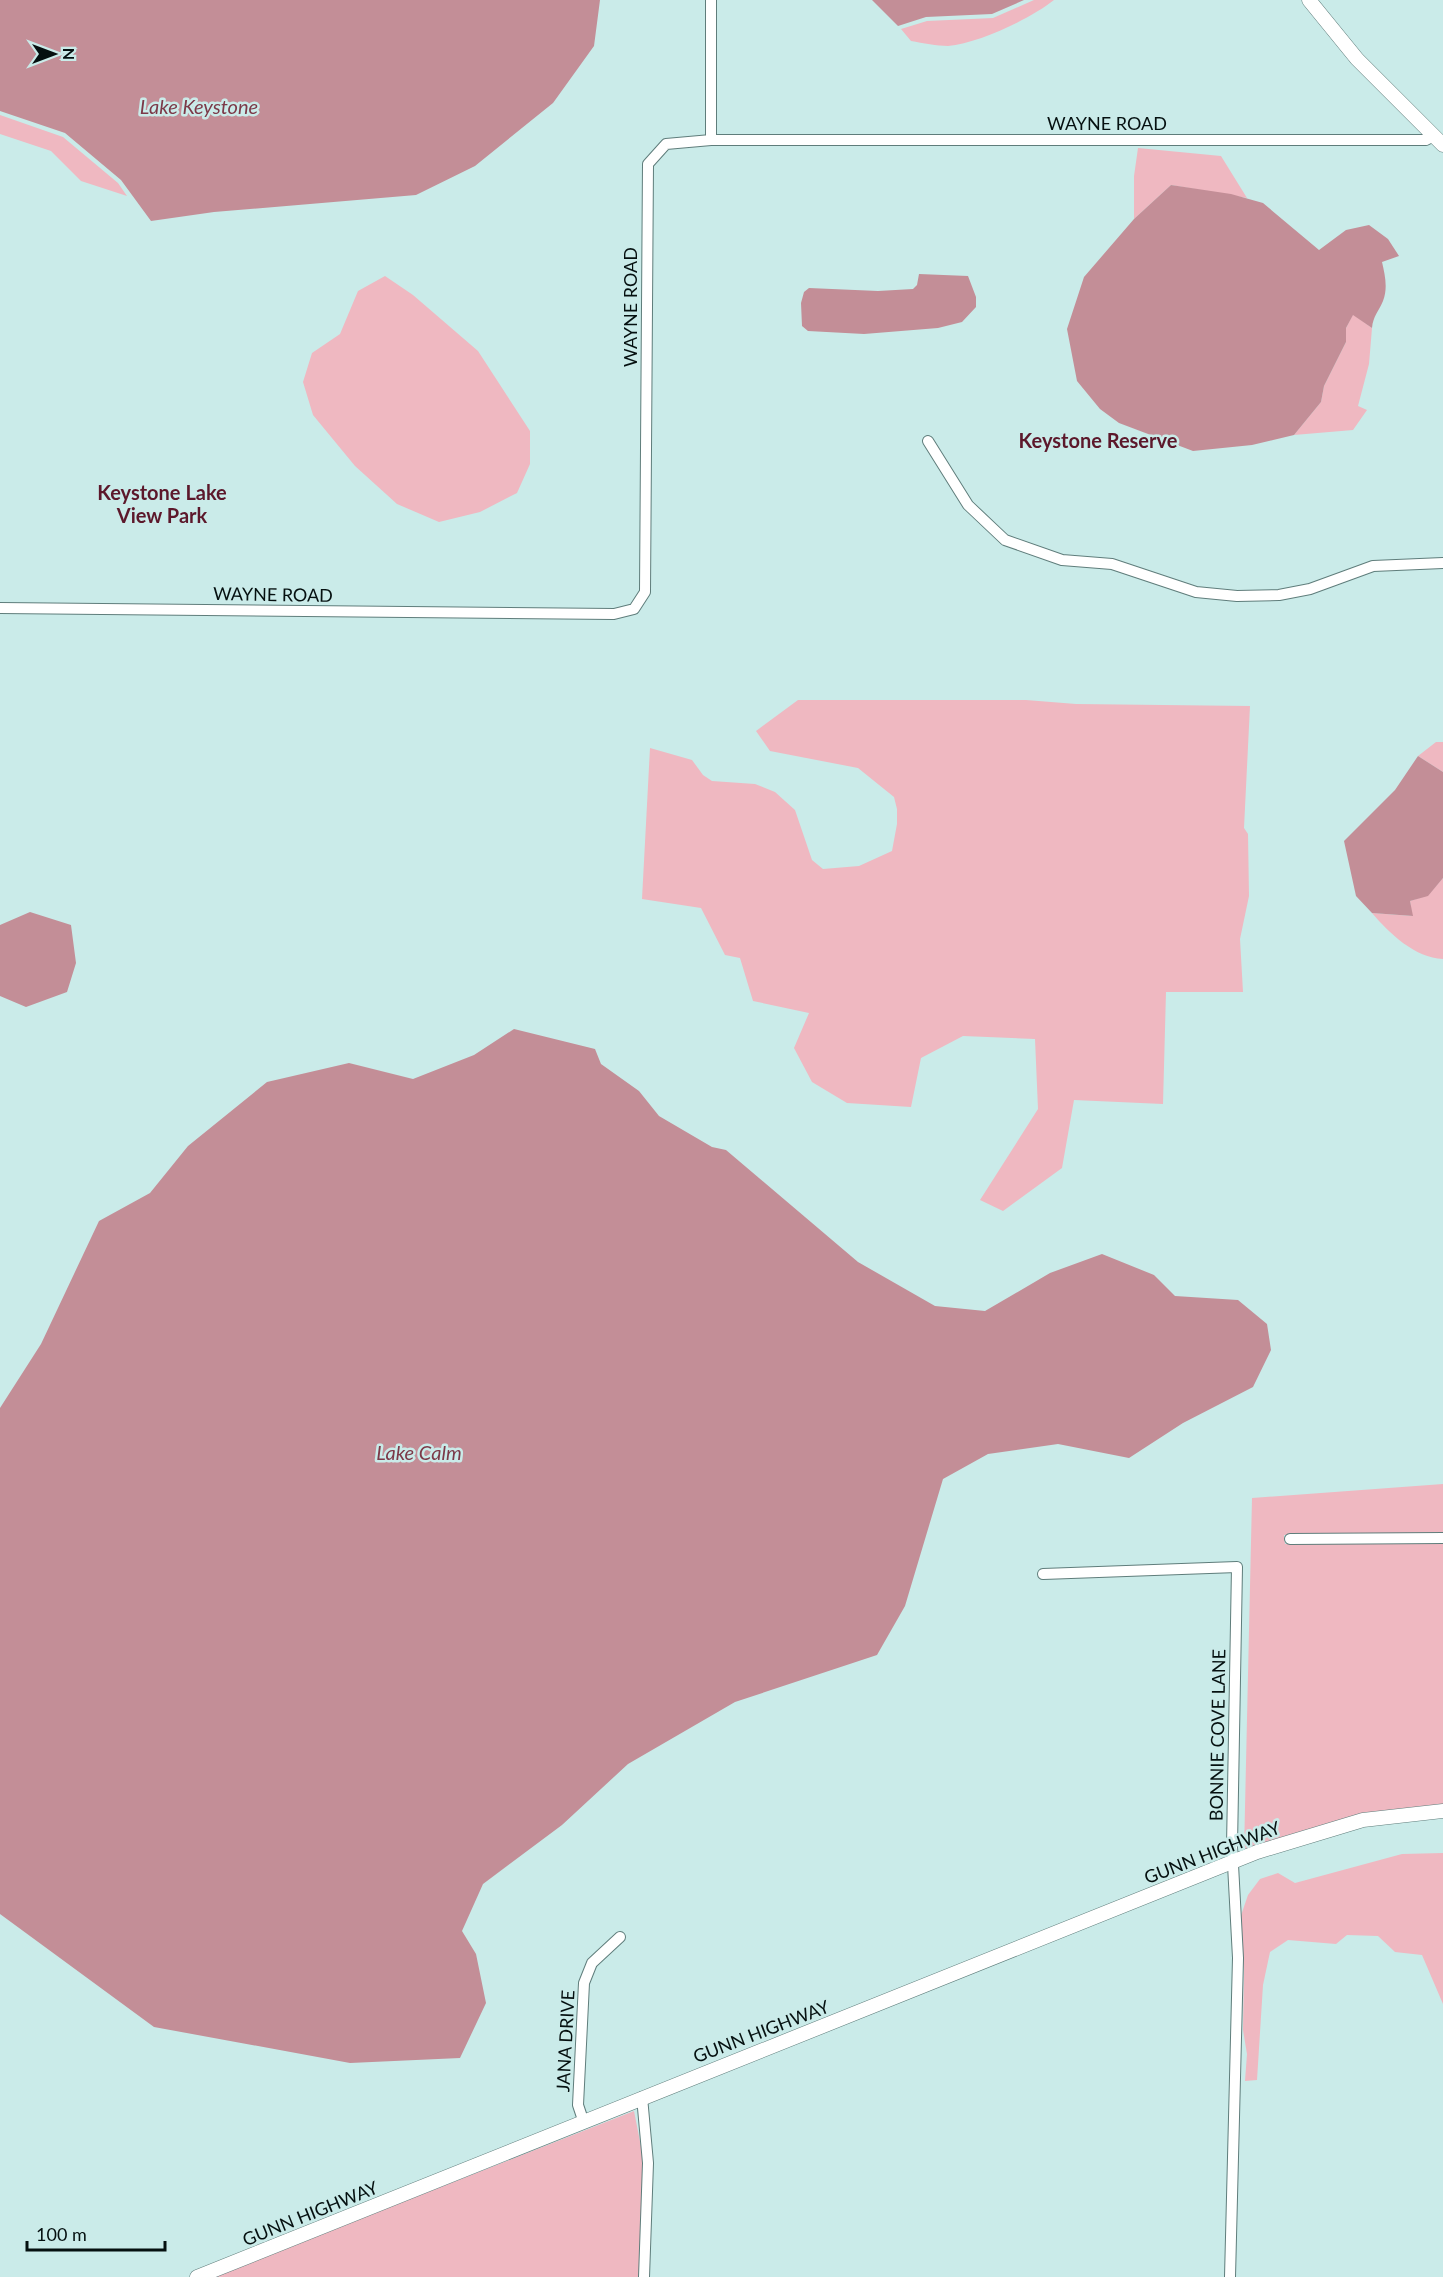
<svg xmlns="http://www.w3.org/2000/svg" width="1443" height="2277" viewBox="0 0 1443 2277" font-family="Lato,sans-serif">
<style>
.green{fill:#efb8c1}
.water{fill:#c38e97}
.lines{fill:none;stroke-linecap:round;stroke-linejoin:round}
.minor-casing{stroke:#5f7d7b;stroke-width:12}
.major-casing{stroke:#5f7d7b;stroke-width:15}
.minor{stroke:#fff;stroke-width:10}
.major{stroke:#fff;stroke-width:14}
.labels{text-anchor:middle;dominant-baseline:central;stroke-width:5;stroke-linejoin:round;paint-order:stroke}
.street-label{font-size:18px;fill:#051010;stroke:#caebe9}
.water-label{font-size:20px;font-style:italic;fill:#7c3948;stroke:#caebe9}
.neighbourhood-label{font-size:20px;font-weight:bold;fill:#5c182b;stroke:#caebe9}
</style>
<rect width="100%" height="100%" fill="#caebe9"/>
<path class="green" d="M1034 0H1054C1030 19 979 43 948 46 937 46 923 43 911 41L901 29 927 21 993 18Z
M0 115 63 137 118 183 127 196 81 181 51 151 0 134Z
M1138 148 1221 156 1247 198 1171 185 1134 219V176Z
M385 276 413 295 478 351 530 431V464L517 493 480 512 439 522 397 504 355 466 313 415 303 382 312 353 340 334 358 291Z
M1353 314 1372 328 1369 364 1358 406 1367 410 1353 430 1294 435 1321 402 1324 386 1346 342V328Z
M798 700H1026L1076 704 1250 706 1244 828 1248 834 1249 896 1240 939 1243 992H1166L1163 1104 1074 1100 1062 1168 1003 1211 980 1200 1038 1109 1035 1039 963 1036 921 1058 911 1107 847 1103 812 1082 794 1048 809 1013 753 1001 740 958 725 955 701 908 642 899 650 748 692 760 703 775 712 781 755 784 775 792 795 810 812 860 823 869 859 866 892 851 897 824V809L894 797 858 768 770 751 756 731Z
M1436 742H1443V772L1418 756Z
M1443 878V959C1415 958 1389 933 1372 913L1412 916 1410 901 1428 895Z
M1443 1484V1534L1284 1535 1285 1544 1443 1543V1806L1244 1852 1252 1498Z
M1443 1853V2004L1422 1955 1395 1952 1378 1936 1347 1935 1336 1944 1288 1940 1270 1952 1263 1985 1257 2080 1245 2081 1247 2054 1243 2030 1244 1969 1237 1927 1248 1895 1260 1879 1278 1873 1295 1883 1402 1854Z
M634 2111 648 2182 647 2277H211Z"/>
<path class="water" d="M0 0H600L594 46 553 103 475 166 416 195 214 212 151 221 121 180 65 133 0 111Z
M872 0H1024L992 14 926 17 898 26Z
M1171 185 1231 194 1263 203 1319 250 1346 230 1369 225 1388 239 1399 256 1382 262C1385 275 1388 288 1383 301 1379 311 1373 316 1372 328L1353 315 1346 328V342L1324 386 1321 402 1294 435 1252 445 1193 451 1119 423 1100 409 1077 381 1067 329 1084 277 1134 219Z
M919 274 968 276 976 297V307L962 322 938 328 864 334 808 331 802 326 801 303 804 292 809 288 878 291 913 289 917 285Z
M1418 756 1443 772V878L1428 896 1410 901 1413 916 1372 913 1356 896 1344 841 1395 790Z
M30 912 71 925 76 963 67 992 26 1007 0 996V925Z
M514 1029 595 1049 601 1064 639 1091 659 1116 712 1147 726 1150 858 1262 935 1306 985 1311 1050 1273 1102 1254 1154 1275 1175 1296 1238 1300 1267 1324 1271 1350 1253 1387 1183 1423 1129 1458 1058 1444 988 1454 943 1479 905 1606 877 1655 735 1702 628 1764 562 1825 483 1884 462 1931 476 1954 486 2003 460 2058 350 2063 154 2027 0 1914V1408L41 1344 99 1221 150 1193 188 1146 267 1082 349 1063 413 1079 474 1055Z"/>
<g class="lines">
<defs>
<path id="minor" d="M711 0V140
M928 441 968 505 1005 540 1062 560 1112 564 1196 592 1237 596 1279 595 1310 589 1373 566 1443 563
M0 608 614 614 634 609 645 592 648 164 666 144 711 140H1426L1434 136
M1290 1539 1443 1538
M1043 1574 1237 1567 1232 1846 1238 1958 1230 2277
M642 2097 648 2163 644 2277
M584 2123 578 2105 584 1983 592 1963 620 1937"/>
<path id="major" d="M1309 0 1357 59 1443 145
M197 2277 1257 1852 1363 1820 1443 1811"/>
</defs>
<use href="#minor" class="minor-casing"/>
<use href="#major" class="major-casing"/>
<use href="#minor" class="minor"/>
<use href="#major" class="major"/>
</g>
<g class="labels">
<g class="street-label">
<text x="1107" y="123">WAYNE ROAD</text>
<text transform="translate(630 307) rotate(-90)">WAYNE ROAD</text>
<text transform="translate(273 594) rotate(1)">WAYNE ROAD</text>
<text transform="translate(1217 1735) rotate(-89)">BONNIE COVE LANE</text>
<text transform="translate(1212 1852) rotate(-21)">GUNN HIGHWAY</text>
<text transform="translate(761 2031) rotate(-21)">GUNN HIGHWAY</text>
<text transform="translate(565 2041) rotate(-87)">JANA DRIVE</text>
<text transform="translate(310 2213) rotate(-22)">GUNN HIGHWAY</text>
</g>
<g class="water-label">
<text x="199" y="106">Lake Keystone</text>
<text x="419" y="1452">Lake Calm</text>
</g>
<g class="neighbourhood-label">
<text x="1098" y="440">Keystone Reserve</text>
<text x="162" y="492">Keystone Lake<tspan x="162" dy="23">View Park</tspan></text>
</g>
</g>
<g transform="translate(54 54) rotate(90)" stroke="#caebe9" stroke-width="4.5" paint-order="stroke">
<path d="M0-4.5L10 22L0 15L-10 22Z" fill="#051010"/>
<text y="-9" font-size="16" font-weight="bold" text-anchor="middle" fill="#051010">N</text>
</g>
<path d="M27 2241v9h138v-9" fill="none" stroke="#051010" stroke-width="3"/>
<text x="36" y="2241" font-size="18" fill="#051010" stroke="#caebe9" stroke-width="4.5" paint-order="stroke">100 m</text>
</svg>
